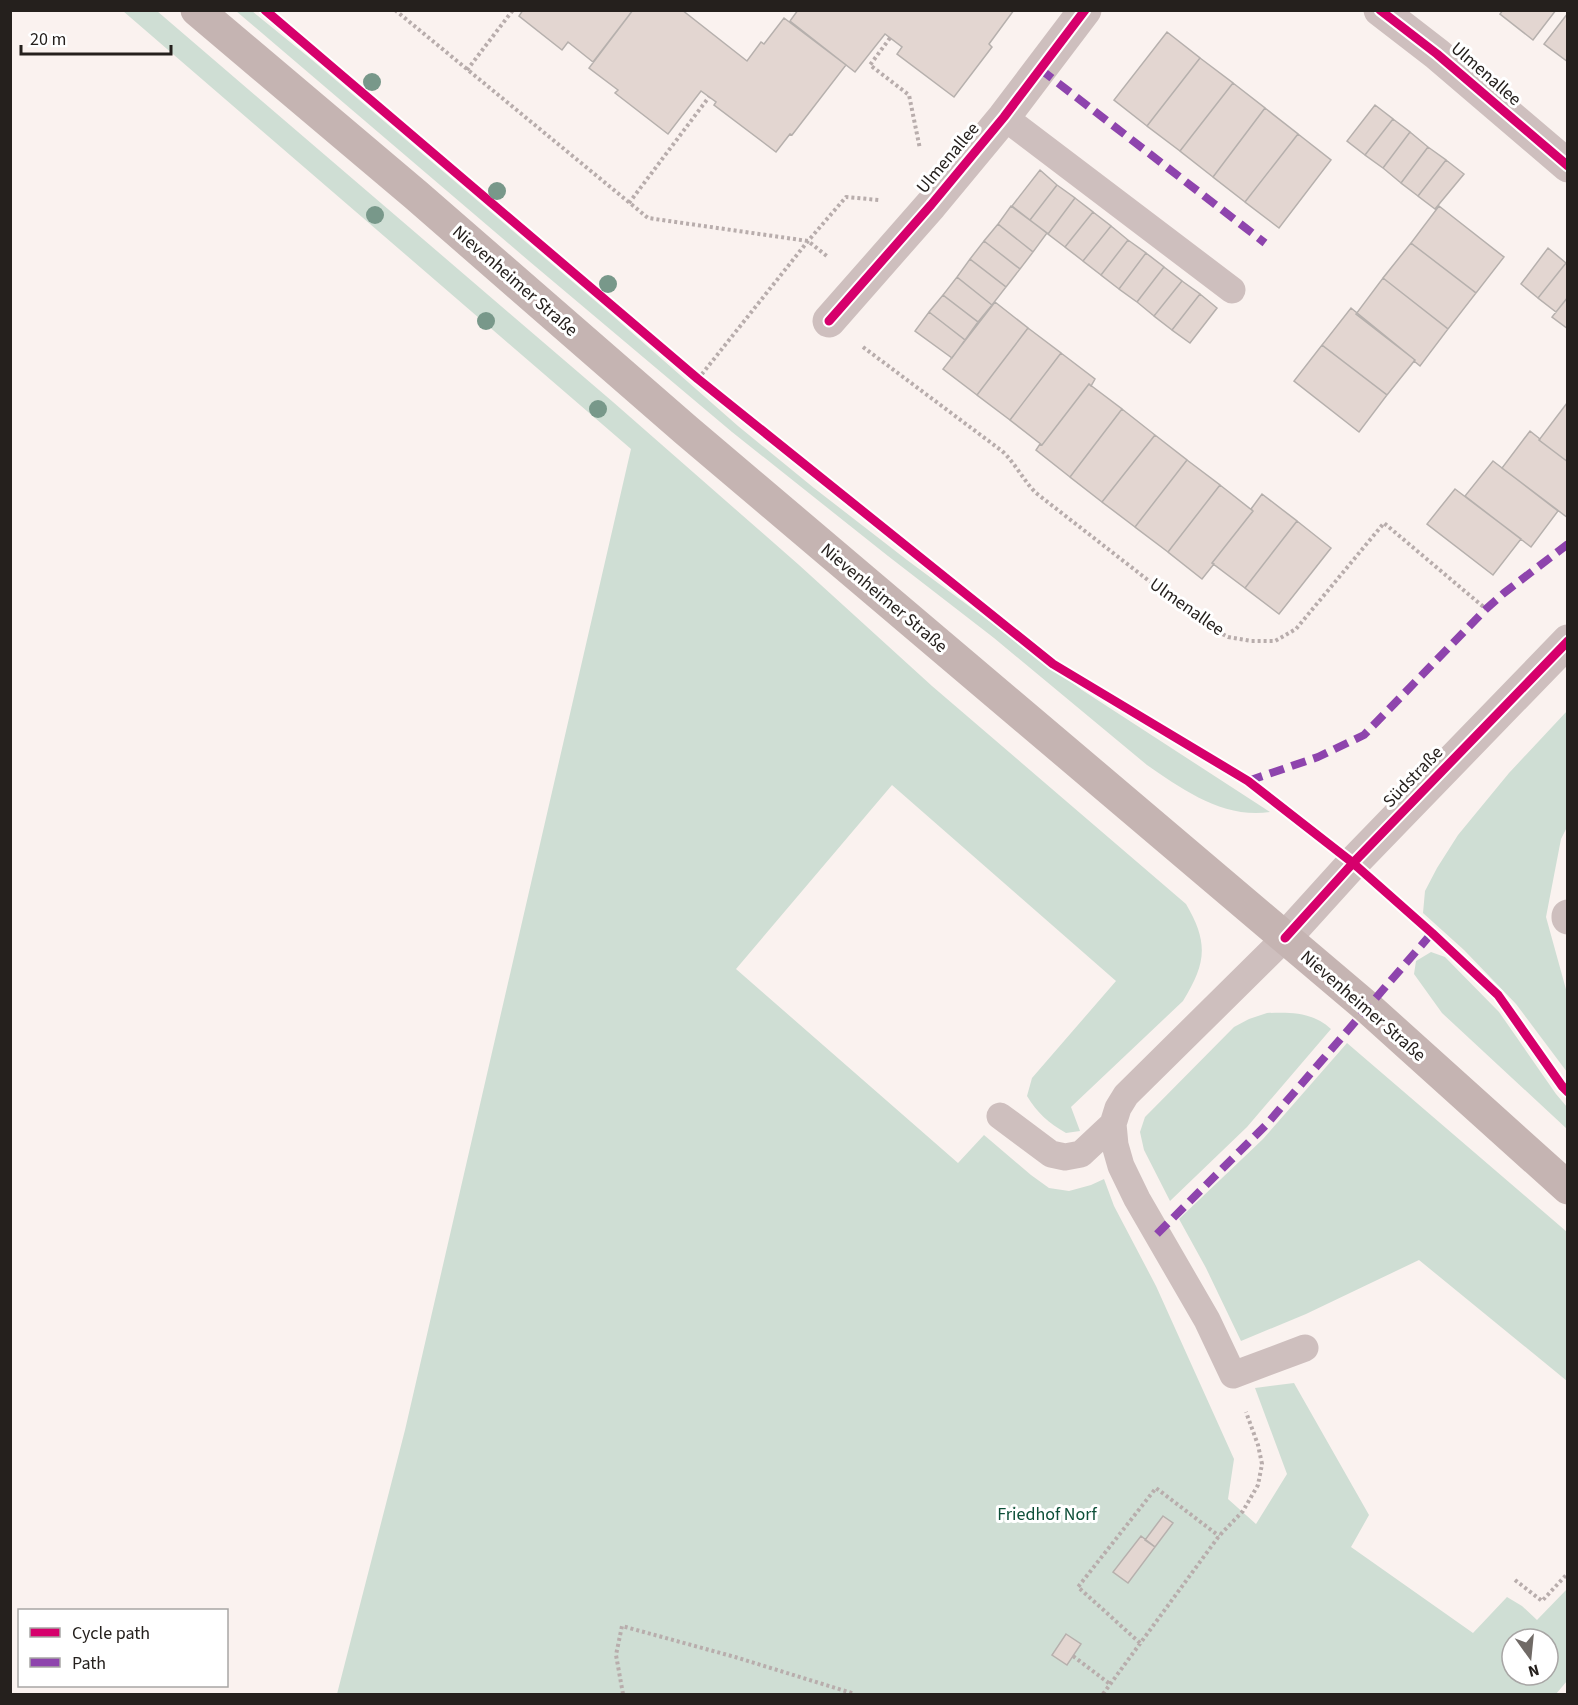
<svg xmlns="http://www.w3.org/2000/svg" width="1578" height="1705" viewBox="0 0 1578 1705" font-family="'Source Sans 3',sans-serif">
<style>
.green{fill:#cfded4;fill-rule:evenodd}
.building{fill:#e3d6d1;stroke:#b6b0ad;stroke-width:1.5}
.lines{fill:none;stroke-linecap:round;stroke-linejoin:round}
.path{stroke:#b8adac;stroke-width:4;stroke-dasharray:3 3;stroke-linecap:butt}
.service{stroke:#cebfbe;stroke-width:27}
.minor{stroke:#cebfbe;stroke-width:33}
.secondary{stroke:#c5b4b2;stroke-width:33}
.quiet{stroke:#8e44ad;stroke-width:8;stroke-dasharray:15 8;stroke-linecap:butt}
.cycleway-casing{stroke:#fff;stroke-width:13}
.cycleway{stroke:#d6006c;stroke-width:9}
.tree{fill:#78988a}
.labels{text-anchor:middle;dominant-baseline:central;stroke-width:6;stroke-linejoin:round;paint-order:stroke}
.street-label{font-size:18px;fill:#25201d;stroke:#fff}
.park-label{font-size:18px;fill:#0d4f38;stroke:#fff}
</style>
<rect width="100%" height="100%" fill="#faf2ef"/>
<path class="green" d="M123 11H157L613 402 799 565 932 686 1186 904C1209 943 1206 964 1183 1001L1071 1107 1080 1131 1066 1133C1049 1123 1037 1113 1027 1096L1032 1078 1116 981 892 785 736 969 958 1163 984 1135 1031 1175 1049 1188 1069 1191 1091 1185 1104 1179 1114 1206 1156 1286 1234 1459 1228 1499 1256 1524 1287 1474 1255 1388 1294 1383 1369 1515 1351 1547 1473 1633 1507 1597 1522 1606 1537 1620 1567 1589V1681L1556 1694H337L405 1430 631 449ZM1512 1639H1548V1675H1512Z
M236 11H252L311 59 613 316 738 426 814 488 907 560 1082 690 1270 812C1224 819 1183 790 1147 765L994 638 888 556 732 432 529 261Z
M1567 711V827L1561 839 1546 917 1567 993V1072L1516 1004 1464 950 1423 913 1425 891 1437 868 1458 835 1509 773Z
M1431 952 1445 957 1499 1012 1556 1094 1567 1107V1129L1442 1013 1414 974 1416 961Z
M1267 1013C1291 1012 1313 1012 1331 1029L1247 1127 1170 1201 1144 1150 1140 1132 1145 1117 1234 1027 1249 1019Z
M1347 1043 1567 1232V1381L1419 1260 1306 1314 1241 1341 1206 1268 1179 1219 1263 1139Z"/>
<path class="building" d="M523 10H633L593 62 568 42 562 50 519 16Z
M633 10H682L747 61 761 42 764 44 784 18 846 65 792 135 790 134 776 152 714 105 716 102 701 91 668 134 615 93 618 90 589 68Z
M798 10H1014L989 44 992 47 954 97 897 54 902 47 885 34 855 72 790 21Z
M1503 10H1556L1533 40 1500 14Z
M1568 13V62L1544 44Z
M1167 32 1200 58 1147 126 1114 100Z
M1200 58 1233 83 1180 151 1147 126Z
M1233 83 1265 108 1213 177 1180 151Z
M1375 105 1393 119 1365 155 1347 141Z
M1265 108 1298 134 1245 202 1213 177Z
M1393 119 1410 132 1383 168 1365 155Z
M1410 132 1428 147 1401 183 1383 168Z
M1298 134 1331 160 1279 228 1245 202Z
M1428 147 1446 160 1418 196 1401 183Z
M1446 160 1464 174 1435 209 1418 196Z
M1040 170 1057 185 1030 220 1012 206Z
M1057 185 1075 198 1048 234 1030 220Z
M1075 198 1093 212 1065 247 1048 234Z
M1011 206 1047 233 1033 252 998 224Z
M1439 206 1504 257 1476 293 1411 243Z
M1093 212 1111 226 1083 261 1065 247Z
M998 224 1033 252 1020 269 984 241Z
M1111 226 1128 240 1101 275 1083 261Z
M1128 240 1146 253 1119 289 1101 275Z
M984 241 1020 269 1006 287 970 259Z
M1411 243 1476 293 1448 329 1383 278Z
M1548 248 1566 263 1538 298 1521 284Z
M1146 253 1164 267 1137 302 1119 289Z
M970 259 1006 287 992 305 957 277Z
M1566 263 1568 264V297L1556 312 1538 298Z
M1164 267 1182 281 1154 316 1137 302Z
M957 277 992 305 978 322 943 295Z
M1383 278 1448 329 1420 366 1414 361 1415 360 1356 314Z
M1182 281 1200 294 1172 330 1154 316Z
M1200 294 1217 308 1190 343 1172 330Z
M943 295 978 322 965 340 929 312Z
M1568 297V329L1552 317Z
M995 302 1028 328 977 395 943 369Z
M1351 308 1415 360 1387 395 1322 345Z
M929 312 965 340 952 358 915 331Z
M1028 328 1061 353 1010 420 977 395Z
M1322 345 1387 395 1359 432 1294 381Z
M1061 353 1095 379 1091 386 1089 384 1042 445 1010 420Z
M1089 384 1122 409 1070 477 1036 450 1040 444 1042 445Z
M1567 403H1568V462L1539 440Z
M1122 409 1155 435 1102 502 1070 477Z
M1530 431 1540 439 1539 440 1568 462V518L1502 468Z
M1155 435 1187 460 1135 527 1102 502Z
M1187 460 1220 485 1168 552 1135 527Z
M1493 461 1558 511 1531 547 1465 496Z
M1220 485 1253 511 1212 563 1214 564 1202 579 1168 552Z
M1455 489 1521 539 1493 575 1427 524Z
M1262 494 1297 521 1245 588 1212 563 1253 511 1251 509Z
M1297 521 1331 548 1279 614 1245 588Z
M1163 1516 1173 1523 1155 1547 1145 1540Z
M1141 1536 1155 1547 1128 1583 1113 1572Z
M1066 1634 1081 1644 1067 1665 1052 1655Z"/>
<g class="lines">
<path class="path" d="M395 10 648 218 808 241 828 257
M890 38 870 65 909 95 920 149
M467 70 513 10
M629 203 709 97
M863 347 1002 451C1016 464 1023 480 1036 493L1207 626 1228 637 1251 641H1275L1296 629 1384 523 1486 609
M698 379 808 241 846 197 879 200
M1515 1580 1542 1601 1568 1573
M1140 1643 1078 1587 1156 1488 1219 1536
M1073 1656 1110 1684
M623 1694 616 1655 622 1626 735 1657 855 1694
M1103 1694 1219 1536 1243 1511 1258 1485 1262 1464 1258 1445 1246 1412"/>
<path class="service" d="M1004 117 1232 290
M1285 938 1126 1095 1118 1108 1113 1124 1115 1145 1121 1166 1137 1199 1207 1320 1233 1375 1305 1348
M1000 1116 1051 1154 1065 1157 1081 1154 1113 1124"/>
<path class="minor" d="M1380 10 1437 54 1568 166
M829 321 931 205 1004 117 1085 10
M1568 916V918
M1285 938 1353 863 1568 641"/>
<path class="secondary" d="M197 10 416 195 686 430 1367 1007 1568 1188"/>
<path class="quiet" d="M1040 69 1265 243
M1248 781 1318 757 1364 735 1486 609 1504 593 1568 544
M1157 1234 1266 1125 1432 933"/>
<defs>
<path id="cycleway" d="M265 10 698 379 1053 664 1248 781 1353 863 1432 933 1498 995 1562 1086 1568 1092
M1380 10 1437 54 1568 166
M829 321 931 205 1004 117 1085 10
M1285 938 1353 863 1568 641"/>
</defs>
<use href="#cycleway" class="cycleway-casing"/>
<use href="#cycleway" class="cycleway"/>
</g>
<g class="tree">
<circle cx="372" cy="82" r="9"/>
<circle cx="497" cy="191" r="9"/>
<circle cx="375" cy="215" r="9"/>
<circle cx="608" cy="284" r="9"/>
<circle cx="486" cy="321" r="9"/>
<circle cx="598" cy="409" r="9"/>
</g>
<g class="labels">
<g class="street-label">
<text transform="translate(1486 74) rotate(41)">Ulmenallee</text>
<text transform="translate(948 158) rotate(-50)">Ulmenallee</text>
<text transform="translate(515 281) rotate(41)">Nievenheimer Straße</text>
<text transform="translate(884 598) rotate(40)">Nievenheimer Straße</text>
<text transform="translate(1187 607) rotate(35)">Ulmenallee</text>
<text transform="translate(1413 777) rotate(-46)">Südstraße</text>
<text transform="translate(1363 1006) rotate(41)">Nievenheimer Straße</text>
</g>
<g class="park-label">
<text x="1047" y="1514">Friedhof Norf</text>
</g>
</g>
<rect width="1578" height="1705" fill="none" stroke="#25201d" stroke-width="24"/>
<rect x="18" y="1609" width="210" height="78" fill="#ffffff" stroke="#a8a6a5" stroke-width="1.5"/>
<rect x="30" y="1628" width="30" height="9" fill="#d6006c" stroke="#a8a6a5" stroke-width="1.5"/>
<text x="72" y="1639" font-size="18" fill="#25201d">Cycle path</text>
<rect x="30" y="1658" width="30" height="9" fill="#8e44ad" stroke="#a8a6a5" stroke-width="1.5"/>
<text x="72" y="1669" font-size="18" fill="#25201d">Path</text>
<g transform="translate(1530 1657) rotate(165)"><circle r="28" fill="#ffffff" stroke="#a8a6a5" stroke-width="1.5"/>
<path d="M0-4.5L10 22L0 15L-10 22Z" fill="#706a66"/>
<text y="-9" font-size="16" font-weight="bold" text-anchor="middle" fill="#25201d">N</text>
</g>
<path d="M21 45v9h150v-9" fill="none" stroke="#25201d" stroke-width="3"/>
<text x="30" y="45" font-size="18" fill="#25201d" stroke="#ffffff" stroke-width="4.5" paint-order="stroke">20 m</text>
</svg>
